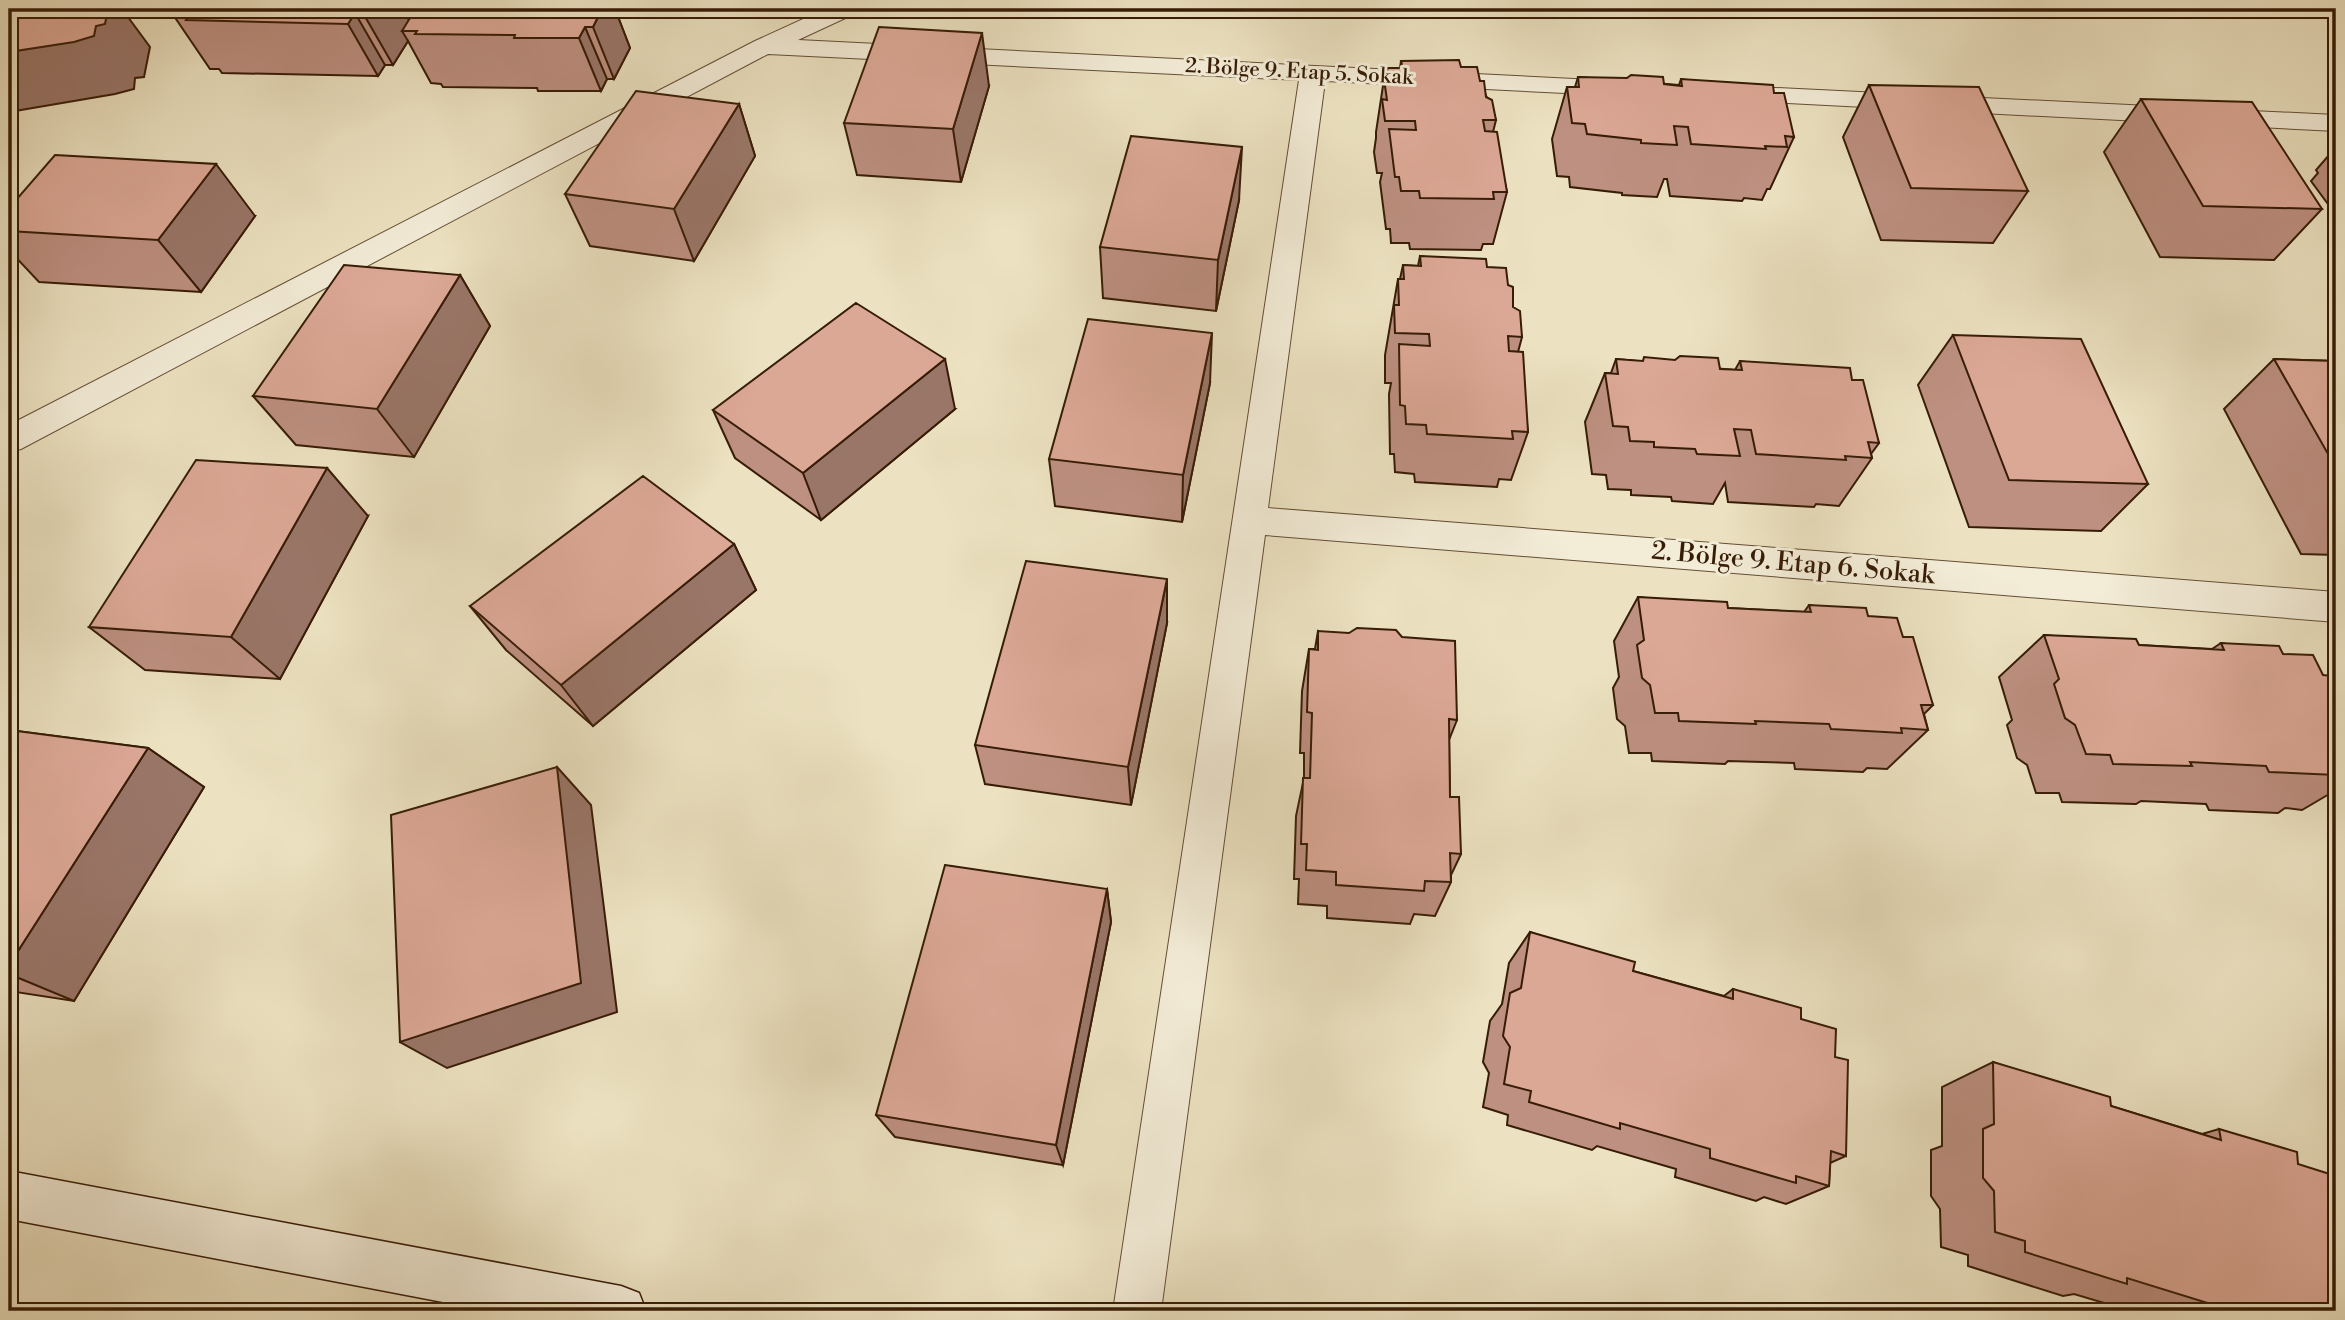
<svg xmlns="http://www.w3.org/2000/svg" width="2345" height="1320" viewBox="0 0 2345 1320" font-family="'Libre Bodoni',serif">
<style>
.lines{fill:none;stroke-linecap:round;stroke-linejoin:round}
.minor-casing{stroke:#644e35;stroke-width:2}
.secondary-casing{stroke:#371c06;stroke-width:3}
.minor{fill:#f3ecd7;fill-rule:evenodd}
.secondary{fill:#f3ecd7;fill-rule:evenodd}
.wall{fill:#bd9081;stroke:#371c06;stroke-width:2}
.shaded-wall{fill:#9a7669;stroke:#371c06;stroke-width:2}
.building{fill:#dca896;stroke:#371c06;stroke-width:2}
.labels{text-anchor:middle;dominant-baseline:central;stroke-width:6;stroke-linejoin:round;paint-order:stroke}
.far-street-label{font-size:21px;fill:#371c06;stroke:#f3ecd7}
.street-label{font-size:26px;fill:#371c06;stroke:#f3ecd7}
</style>
<rect width="100%" height="100%" fill="#ece2c1"/>
<filter id="stains"><feTurbulence type="fractalNoise" baseFrequency=".00286" numOctaves="4"/><feColorMatrix values="0 0 0 0 .2 0 0 0 0 .09 0 0 0 0 .02 0 0 0 .5 -.17"/></filter>
<radialGradient id="worn" r=".72"><stop offset=".6" stop-color="#630" stop-opacity="0"/><stop offset="1" stop-color="#630" stop-opacity=".3"/></radialGradient>
<g class="lines">
<defs>
<path id="minor" d="M825 9H858L854 14 798 40 1635 82 1639 88 1635 94 1626 96 1325 81 1268 508 2336 592V622L1265 535 1161 1311H1113L1299 80 768 54 21 449 9 452V425L755 41Z
M1736 86 2336 115V131L1727 100 1723 94 1727 88Z"/>
<path id="secondary" d="M9 1171 621 1286 639 1293 646 1311H490L9 1219Z"/>
</defs>
<use href="#minor" class="minor-casing"/>
<use href="#secondary" class="secondary-casing"/>
<use href="#minor" class="minor"/>
<use href="#secondary" class="secondary"/>
</g>
<path class="wall" d="M180 9H403L409 20V19L407 15 615 9 630 48 614 79H607L601 91H538L537 88 443 87 441 84 431 83 408 41 393 65H385L378 76 222 73 219 69H210L174 16Z
M1401 61 1461 67 1480 81 1496 120 1493 132 1507 192 1493 244H1483L1481 250 1410 249 1409 243H1391L1390 229H1386L1380 182 1382 173H1377L1374 152 1376 138V132L1384 79H1385L1387 68H1400Z
M1578 77 1679 85 1681 79 1774 93 1794 137 1770 189H1767L1762 200 1744 198 1742 201 1670 196 1667 179H1664L1657 197 1622 195V193L1570 187 1569 177 1557 176 1552 139 1567 87H1575Z
M1869 85 2028 191 1993 243 1881 240 1843 137Z
M989 86 961 182 857 175 844 123Z
M2141 99 2322 209 2274 260 2160 257 2104 152Z
M739 104 755 156 694 261 590 246 565 194Z
M2336 147V215L2311 181 2318 173 2316 170Z
M1239 200 1216 311 1103 298 1100 247Z
M9 208 255 216 201 292 39 282 9 250Z
M1420 256 1487 267 1508 285 1513 307 1522 337 1518 352 1528 432 1511 480 1499 479 1497 487 1415 482 1414 474 1395 472 1394 454H1390L1389 394 1391 383H1385V355L1398 279H1400L1403 265 1418 266Z
M460 275 490 326 414 457 296 445 253 396Z
M1953 335 2148 484 2101 531 1969 527 1918 385Z
M1616 359 1735 370 1740 361 1852 380 1879 443 1871 454 1872 458 1839 506 1816 504 1814 507 1728 502 1725 483 1713 504 1672 501 1671 497 1631 495V490L1608 489 1606 475 1592 474 1585 422 1605 373H1611Z
M2274 359 2336 361V555L2301 554 2224 409Z
M1210 383 1182 522 1055 506 1049 459Z
M955 409 821 520 735 458 713 410Z
M368 516 280 679 145 670 89 627Z
M734 544 756 590 593 726 506 650 470 606Z
M1638 597 1728 608 1804 612 1809 605 1868 616 1903 637 1933 705 1924 714 1928 730 1887 769 1867 768 1863 772 1795 769 1794 763 1728 761 1725 764 1652 761 1651 753H1629L1625 726 1617 719 1613 688 1619 677 1614 641Z
M1167 623 1131 805 985 784 975 745Z
M1318 631 1457 720 1449 740 1450 797 1461 854 1451 875V882L1435 916 1414 914 1410 924 1327 918V906L1298 904 1299 879H1294L1296 816 1304 778V753H1300L1302 691 1309 649H1315Z
M2044 635 2139 645 2212 649 2221 643 2283 654 2336 682V790L2302 810 2285 808 2278 813 2209 810 2206 804 2141 801 2136 804 2062 802 2059 793H2036L2027 765 2017 758 2007 725 2012 720 1999 677Z
M9 730 148 748 204 787 74 1001 9 991Z
M1107 889 1111 922 1063 1165 895 1137 876 1115Z
M1530 932 1633 971 1724 996 1733 989 1801 1019 1835 1057 1846 1156 1830 1163 1829 1186 1786 1204 1764 1197 1756 1201 1675 1177 1676 1169 1597 1146 1592 1150 1507 1125 1508 1115 1483 1107 1489 1073 1483 1062 1490 1021 1502 1004 1509 963Z
M1993 1062 2111 1106 2202 1134 2219 1129 2298 1164 2336 1311H2131L2074 1294 2063 1296 1968 1266V1255L1941 1247 1940 1209 1931 1196V1150L1942 1146V1087Z"/>
<path class="shaded-wall" d="M108 9H122L150 47 144 77 135 78 134 89 115 94 9 112V52L96 26Z
M366 9H403L412 26 402 31 408 41 393 65 363 13Z
M602 9H615L630 48 614 79 593 27Z
M355 13 385 65 378 76 348 24Z
M585 27 607 79 601 91 579 38Z
M982 33 989 86 961 182 953 129Z
M739 104 755 156 694 261 674 209Z
M1242 147 1239 200 1216 311 1218 260Z
M216 164 255 216 201 292 158 240Z
M460 275 490 326 414 457 377 409Z
M1212 333 1210 383 1182 522 1183 475Z
M945 359 955 409 821 520 803 473Z
M327 468 368 516 280 679 231 637Z
M734 544 756 590 593 726 561 685Z
M1167 579V623L1131 805 1128 767Z
M148 748 204 787 74 1001 9 974V965Z
M557 767 591 805 617 1012 447 1068 400 1042Z
M1107 889 1111 922 1063 1165 1056 1145Z"/>
<path class="building" d="M9 9H108L105 24 96 26 94 36 74 42 9 52Z
M180 9H366L363 13H355L348 24 186 20 188 17 174 16Z
M411 9H602L593 27H585L579 38H514L515 35 415 34 417 31H402L410 18 407 15Z
M879 27 982 33 953 129 844 123Z
M1459 60 1461 67H1477L1480 81H1484L1486 97 1492 100 1496 120H1483L1485 131 1497 132 1507 192H1493L1494 199 1420 198 1419 191H1401L1399 177H1395L1389 129 1416 130 1415 121H1385L1382 99 1387 100 1384 79H1389L1387 68H1403L1401 61Z
M1631 75 1663 77 1664 84 1682 86 1681 79 1773 85 1774 93H1784L1794 137 1785 136 1787 147 1765 146 1766 149 1691 144 1688 127 1674 126 1677 145 1641 143V140L1587 134 1585 124 1572 123 1567 87H1579L1578 77 1627 78Z
M1869 85 1979 87 2028 191 1911 188Z
M636 91 739 104 674 209 565 194Z
M2141 99 2252 102 2322 209 2203 206Z
M1131 136 1242 147 1218 260 1100 247Z
M55 155 216 164 158 240 9 231V208Z
M1420 256 1486 259 1487 267 1506 268 1508 285 1513 287V307L1520 311 1522 337 1508 336 1509 351 1523 352 1528 432 1512 431 1513 439 1427 434 1426 425 1406 424 1405 406 1400 405 1399 344 1430 346 1429 334 1395 333 1394 305H1399L1398 279H1404L1403 265 1421 266Z
M344 265 460 275 377 409 253 396Z
M856 303 945 359 803 473 713 410Z
M1088 319 1212 333 1183 475 1049 459Z
M1953 335 2081 339 2148 484 2009 480Z
M1680 356 1718 358 1720 369 1742 370 1740 361 1850 368 1852 380H1863L1879 443 1868 442 1872 458 1845 456 1846 460 1756 454 1751 430 1734 429 1740 456 1697 454 1695 449 1654 447V442L1630 441 1628 427 1613 426 1605 373 1618 374 1616 359 1643 361 1644 357 1675 360Z
M2274 359 2336 361V468Z
M196 460 327 468 231 637 89 627Z
M643 476 734 544 561 685 470 606Z
M1026 561 1167 579 1128 767 975 745Z
M1638 597 1727 602 1728 608 1811 612 1809 605 1866 608 1868 616 1897 618 1903 637H1913L1933 705H1921L1928 730 1901 728 1902 733 1831 729 1829 724 1755 721 1756 724 1679 721 1678 713H1655L1650 685 1642 678 1637 645 1644 640Z
M1357 628 1396 630 1402 637 1455 641 1457 720 1449 719 1450 797H1459L1461 854 1450 853 1451 882 1425 881 1424 891 1336 885V872L1306 870 1307 844H1301L1303 778H1310L1312 713 1307 712 1309 649 1318 650V631L1349 633Z
M2044 635 2136 639 2139 645 2224 650 2221 643 2279 646 2283 654 2313 655 2323 675 2333 676 2336 682V775L2269 772 2266 766 2190 762 2192 766 2113 764 2110 755 2086 754 2075 725 2065 718 2054 684 2059 679Z
M9 730 148 748 9 965Z
M557 767 581 983 400 1042 391 815Z
M945 865 1107 889 1056 1145 876 1115Z
M1530 932 1635 962 1633 971 1733 999V989L1801 1008V1019L1836 1029 1835 1057 1848 1060 1846 1156 1831 1151 1829 1186 1796 1176V1183L1710 1158V1149L1620 1123V1129L1529 1102 1531 1091 1504 1084 1510 1047 1503 1036 1510 993 1521 988Z
M1993 1062 2110 1097 2111 1106 2221 1140 2219 1129 2297 1152 2298 1164 2336 1176V1311H2227V1309L2127 1278V1284L2025 1252V1241L1995 1232 1994 1191 1983 1178V1129L1994 1124Z"/>
<g class="labels">
<g class="far-street-label">
<text transform="translate(1299 72) rotate(3)">2. Bölge 9. Etap 5. Sokak</text>
</g>
<g class="street-label">
<text transform="translate(1793 563) rotate(5)">2. Bölge 9. Etap 6. Sokak</text>
</g>
</g>
<rect width="2345" height="1320" fill="none" stroke="#ece2c1" stroke-width="35"/>
<rect x="10" y="10" width="2324" height="1299" fill="none" stroke="#371c06" stroke-width="3.5"/>
<rect x="18" y="18" width="2310" height="1285" fill="none" stroke="#371c06" stroke-width="2"/>
<rect width="100%" height="100%" filter="url(#stains)"/>
<rect width="100%" height="100%" fill="url(#worn)"/>
</svg>
